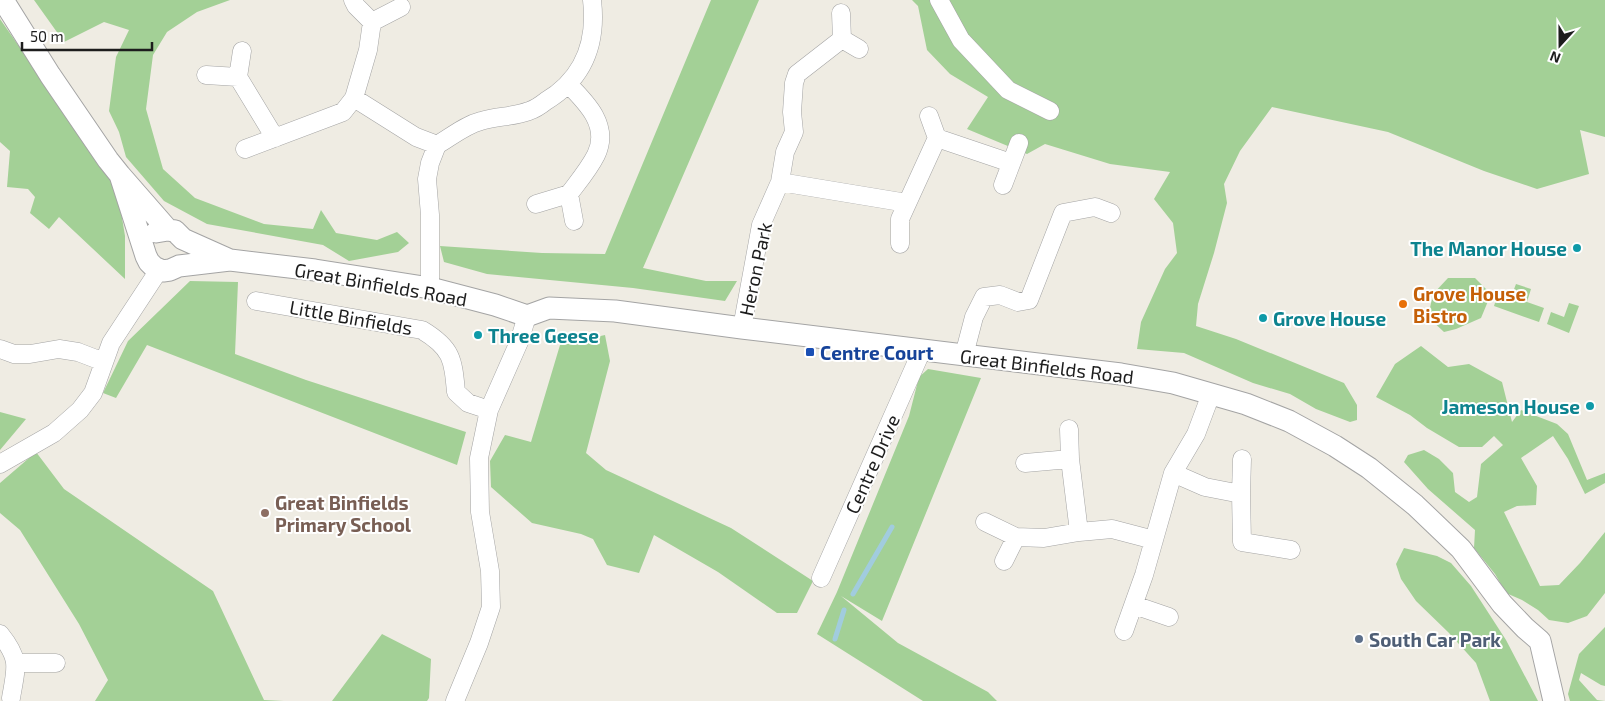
<svg xmlns="http://www.w3.org/2000/svg" width="1605" height="701" viewBox="0 0 1605 701" font-family="'Exo 2',sans-serif">
<style>
.forest{fill:#a3d096}
.lines{fill:none;stroke-linecap:round;stroke-linejoin:round}
.stream{stroke:#a1ccde;stroke-width:5}
.minor-casing{stroke:#a4a4a4;stroke-width:19}
.tertiary-casing{stroke:#a4a4a4;stroke-width:23}
.minor{stroke:#fff;stroke-width:18}
.tertiary{stroke:#fff;stroke-width:21}
.culture-dot{fill:#0f9aa8;stroke:#fff;stroke-width:2}
.food-dot{fill:#e8710a;stroke:#fff;stroke-width:2}
.transit-dot{fill:#1a4fb4;stroke:#fff;stroke-width:2}
.education-dot{fill:#8d6e63;stroke:#fff;stroke-width:2}
.service-dot{fill:#5c6f8a;stroke:#fff;stroke-width:2}
.labels{text-anchor:middle;dominant-baseline:central;stroke-width:4;stroke-linejoin:round;paint-order:stroke}
.culture-label{font-size:19px;font-weight:bold;fill:#0d838f;stroke:#fff;text-anchor:end}
.street-label{font-size:19px;fill:#1d1d1d;stroke:#fff}
.food-label{font-size:19px;font-weight:bold;fill:#c56008;stroke:#fff;text-anchor:start}
.transit-label{font-size:19px;font-weight:bold;fill:#164399;stroke:#fff;text-anchor:start}
.education-label{font-size:19px;font-weight:bold;fill:#785e54;stroke:#fff;text-anchor:start}
.service-label{font-size:19px;font-weight:bold;fill:#4e5e75;stroke:#fff;text-anchor:start}
</style>
<rect width="100%" height="100%" fill="#efece3"/>
<path class="forest" d="M34 0H230L197 12 167 32 153 55 146 109 163 169 195 198 264 224 313 229 321 210 336 233 377 240 397 232 409 243 398 252 349 261 323 245 207 224 164 201 126 157 119 132 109 111 116 57 129 30 104 22 64 42Z
M711 0H759L643 268 706 281H737L725 301 633 288 487 274 444 262 440 246 542 253 605 254Z
M912 0H1605V137L1580 130 1589 174 1537 189 1484 171 1388 132 1272 107 1240 151 1224 184 1227 203 1214 253 1198 304 1196 326 1236 339 1344 383 1357 405V420L1350 422 1316 409 1290 394 1253 383 1184 353 1137 349 1141 322 1165 269 1177 253 1173 223 1154 199 1170 172 1110 164 1045 144 1027 154 967 129 988 97 950 74 927 50 918 6Z
M0 19 117 187 125 236V279L59 217 49 229 30 213 35 197 28 189 7 187 10 151 0 142Z
M1448 278H1475L1491 294 1481 318 1456 329 1444 332 1428 317 1433 294Z
M190 281 238 282 235 354 306 380 466 432 457 465 147 345 116 398 103 393 128 341Z
M1516 284 1531 289 1527 302 1544 308 1539 322 1494 306 1498 293 1511 297Z
M1569 303 1579 306 1569 333 1547 324 1551 312 1564 317Z
M605 335 610 361 586 453 606 470 731 528 813 581 797 613H777L718 572 654 535 639 573 607 565 593 539 581 534 532 523 491 487 490 461 505 435 531 442 560 345Z
M1421 346 1448 367 1469 364 1502 382 1512 422 1521 410 1557 424 1568 434 1587 480 1605 473V483L1585 494 1568 459 1553 436 1521 458 1537 486 1536 505 1517 506 1504 512 1540 586 1559 585 1580 563 1605 532V593L1587 616 1568 623 1549 620 1538 610 1522 600 1506 593 1495 574 1474 548 1475 530 1428 489 1404 462 1408 455 1424 450 1439 459 1453 473 1455 492 1469 502 1477 497 1481 464 1503 445 1494 436 1482 447H1459L1427 428 1410 415 1376 397 1395 364Z
M928 369 981 378 882 621 841 596 898 643 988 692 997 701H923L817 634 837 592 909 416 919 377Z
M0 412 26 419 0 450Z
M36 452 64 489 213 591 264 700 284 701H95L108 680 79 624 20 530 0 513V483Z
M1404 548 1437 556 1451 563 1471 586 1506 640 1538 701H1490L1476 663 1449 633 1416 601 1401 579 1396 564Z
M1605 627V686L1601 685 1581 673 1579 680 1597 700 1605 701H1570L1568 694 1579 654Z
M382 634 431 659 429 698 427 701H332Z"/>
<g class="lines">
<path class="stream" d="M853 594 892 527
M835 639 844 610"/>
<defs>
<path id="minor" d="M353 0 356 6 372 22 401 7
M939 0 961 40 1008 90 1050 111
M841 13 842 39 859 49
M206 75 238 77 242 51
M238 77 275 138
M568 84C587 103 610 126 596 155 589 169 578 182 569 194
M354 98 416 137 437 145C451 137 465 125 481 121 497 116 513 117 529 111 535 109 541 105 546 101 584 78 597 43 592 0
M937 138 1011 163
M245 149 343 112 354 98 368 50 372 22
M780 182 907 203
M1003 185 1019 143
M536 204 569 194 574 221
M900 244V219L937 138 929 116
M430 288V215L427 179 430 163 437 145
M256 301 422 330C452 348 453 359 456 392L468 403 489 410
M742 328 761 225 780 182 785 152 794 132 792 112 794 83 797 74 842 39
M0 349 14 354H30L59 349 78 352 104 362
M964 355 974 317 984 297 1000 295 1018 302 1029 300 1063 213 1095 207 1111 213
M1069 429 1070 459 1079 532
M1242 459 1241 494 1242 542 1291 550
M1025 463 1070 459
M0 464 54 433 80 410 93 393 111 343 159 270
M1173 473 1205 487 1241 494
M985 522 1016 537 1044 538 1079 532 1112 529 1154 540
M1004 561 1016 537
M821 578 922 350
M1134 605 1169 617
M1124 631 1144 575 1173 473 1196 434 1211 394
M0 634C21 660 16 668 11 698
M16 663H56
M455 701 479 643 491 607 490 571 480 512 479 458 489 410 519 342 527 316"/>
<path id="tertiary" d="M3 0 50 75 108 160 120 175 168 230
M120 175 146 256 149 262 154 267 163 271 170 270 179 266 230 260 315 270 430 288 495 305 527 316 549 308 615 311 742 328 1121 374 1173 383 1246 404 1289 421 1335 446 1369 468 1415 505 1461 549 1502 604 1525 628 1540 641 1554 701
M156 232 168 230 175 231 183 239 230 260"/>
</defs>
<use href="#minor" class="minor-casing"/>
<use href="#tertiary" class="tertiary-casing"/>
<use href="#minor" class="minor"/>
<use href="#tertiary" class="tertiary"/>
</g>
<g class="culture-dot">
<circle cx="1577" cy="248" r="5"/>
<circle cx="1263" cy="318" r="5"/>
<circle cx="478" cy="335" r="5"/>
<circle cx="1590" cy="406" r="5"/>
</g>
<circle class="food-dot" cx="1403" cy="304" r="5"/>
<rect class="transit-dot" x="805" y="347" width="10" height="10" rx="2.5"/>
<circle class="education-dot" cx="265" cy="513" r="5"/>
<circle class="service-dot" cx="1359" cy="639" r="5"/>
<g class="labels">
<g class="culture-label">
<text x="1567" y="248">The Manor House</text>
<text x="1273" y="318" text-anchor="start">Grove House</text>
<text x="488" y="335" text-anchor="start">Three Geese</text>
<text x="1580" y="406">Jameson House</text>
</g>
<g class="street-label">
<text transform="translate(755 269) rotate(-78)">Heron Park</text>
<text transform="translate(381 284) rotate(10)">Great Binfields Road</text>
<text transform="translate(351 317) rotate(10)">Little Binfields</text>
<text transform="translate(1047 366) rotate(7)">Great Binfields Road</text>
<text transform="translate(872 464) rotate(-66)">Centre Drive</text>
</g>
<g class="food-label">
<text x="1413" y="293">Grove House<tspan x="1413" dy="22">Bistro</tspan></text>
</g>
<g class="transit-label">
<text x="820" y="352">Centre Court</text>
</g>
<g class="education-label">
<text x="275" y="502">Great Binfields<tspan x="275" dy="22">Primary School</tspan></text>
</g>
<g class="service-label">
<text x="1369" y="639">South Car Park</text>
</g>
</g>
<g transform="translate(1560 45) rotate(201)" stroke="#ffffff" stroke-width="4" paint-order="stroke">
<path d="M0-4L9 19L0 12L-9 19Z" fill="#1d1d1d"/>
<text y="-8" font-size="14" font-weight="bold" text-anchor="middle" fill="#1d1d1d">N</text>
</g>
<path d="M22 42v8h130v-8" fill="none" stroke="#1d1d1d" stroke-width="2.5"/>
<text x="30" y="42" font-size="15" fill="#1d1d1d" stroke="#ffffff" stroke-width="4" paint-order="stroke">50 m</text>
</svg>
